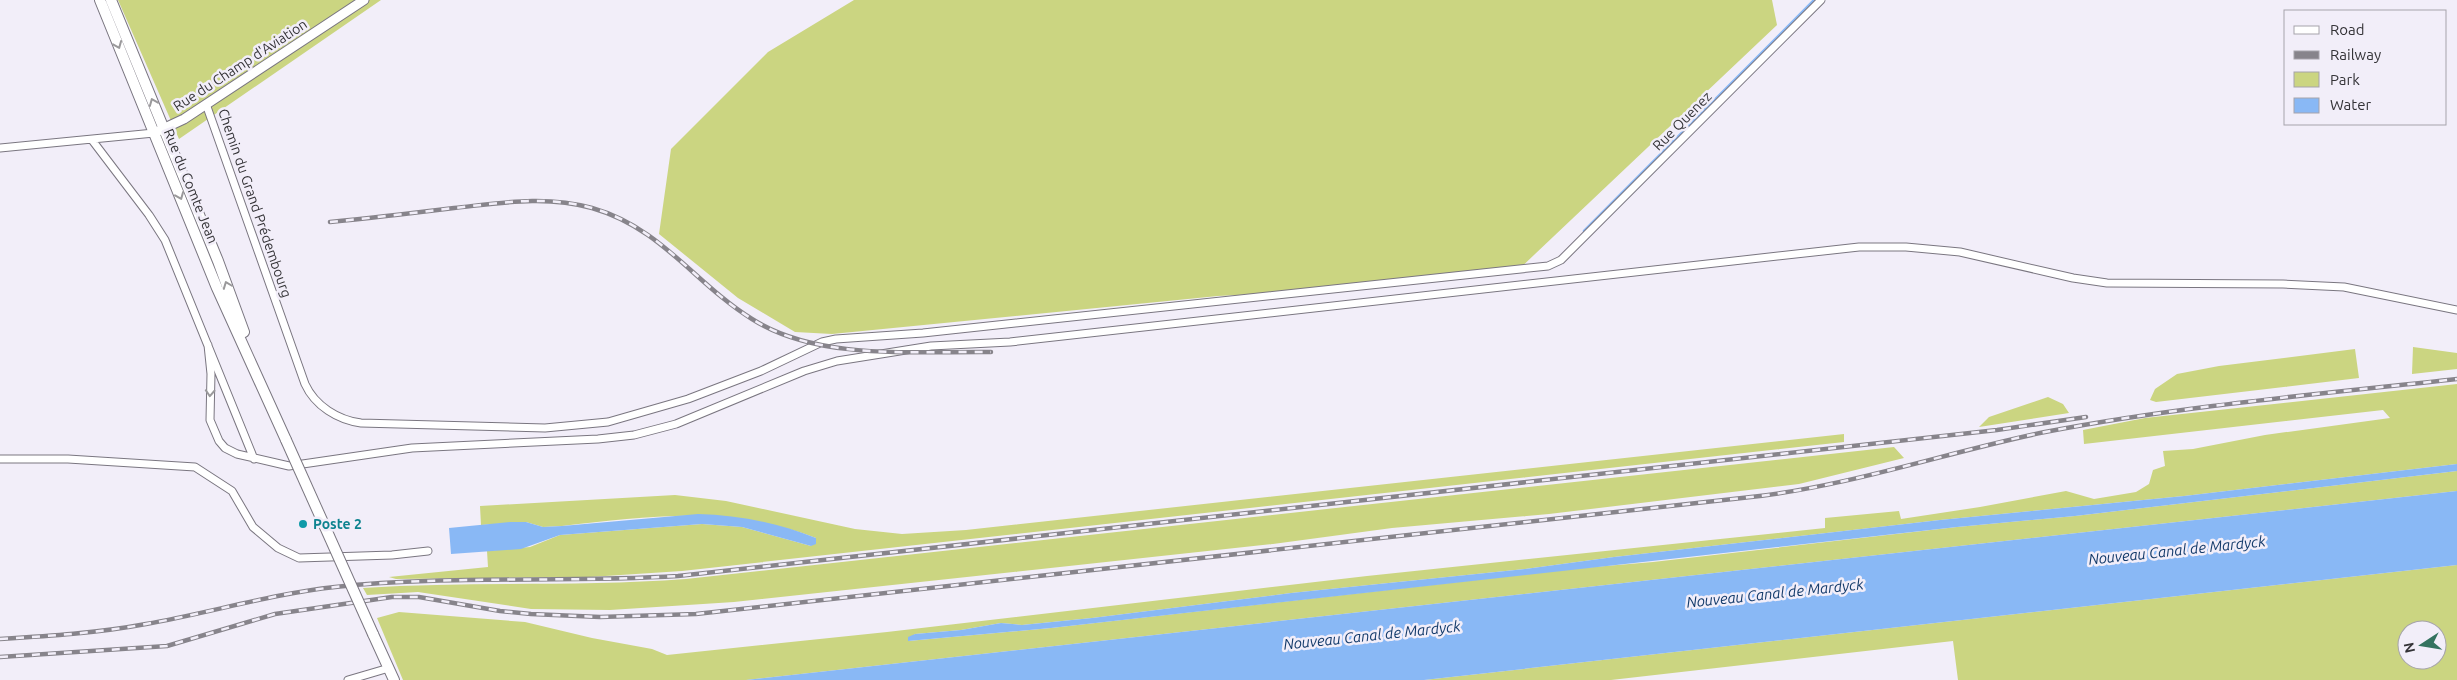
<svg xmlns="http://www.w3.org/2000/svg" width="2457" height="680" viewBox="0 0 2457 680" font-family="Ubuntu,sans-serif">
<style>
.green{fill:#cbd581;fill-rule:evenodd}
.water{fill:#89b8f5}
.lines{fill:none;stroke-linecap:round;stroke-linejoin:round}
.stream{stroke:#89b8f5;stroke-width:2.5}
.minor-casing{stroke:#7a7680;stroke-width:9}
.tertiary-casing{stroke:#7a7680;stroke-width:11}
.secondary-casing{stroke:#7a7680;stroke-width:12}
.minor{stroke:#fff;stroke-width:7}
.tertiary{stroke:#fff;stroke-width:9}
.secondary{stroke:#fff;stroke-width:10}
.rail-casing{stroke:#87848b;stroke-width:4.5}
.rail{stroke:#f2eef9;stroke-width:2.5;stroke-dasharray:8;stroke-linecap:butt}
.secondary-bridge-casing{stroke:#7a7680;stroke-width:12;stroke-linecap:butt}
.secondary-bridge{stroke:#fff;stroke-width:10}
.oneway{stroke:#9a999b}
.culture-dot{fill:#0f9aa8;stroke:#f2eef9;stroke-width:2}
.labels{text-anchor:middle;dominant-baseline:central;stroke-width:5;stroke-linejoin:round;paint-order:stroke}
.street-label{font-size:14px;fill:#343337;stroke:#f2eef9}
.culture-label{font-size:14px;font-weight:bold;fill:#0d838f;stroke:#f2eef9;text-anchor:start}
.water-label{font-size:15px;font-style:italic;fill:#143b6b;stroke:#f2eef9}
</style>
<rect width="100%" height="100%" fill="#f2eef9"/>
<path class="green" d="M118 0H381L179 139Z
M854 0H1772L1777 25 1516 272 1375 288 1218 296 832 334 795 332 738 298 659 234 671 149 768 52Z
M2413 347 2457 353V369L2412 374Z
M2355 349 2359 378 2156 402 2150 400 2155 389 2177 374 2219 366Z
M2457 384V464L2184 496 1940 520 1614 557 1525 569 1291 593 1092 618 1022 625 1001 623 961 630 915 634 908 641 1051 628 1582 568 1653 562 1957 527 2075 516 2457 471V491L746 680H403L377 618 399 612 525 622 592 638 652 649 667 655 887 632 1367 576 1825 528V518L1899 511 1901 519 1980 507 2066 491 2094 499 2136 492 2149 484 2153 470 2165 466 2163 451 2193 449 2265 435 2390 418 2383 410 2084 444 2083 430 2145 418Z
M2048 397 2063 404 2069 413 1979 427 1989 417Z
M1844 434V442L682 571 590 577 396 579 389 577 488 567 487 551 530 547 560 535 702 524 742 527 811 546 816 538C729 505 652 516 562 526L543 527 526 522 481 525 480 506 675 495 726 501 855 529 902 534 966 530Z
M1894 447 1904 458 1799 484 1549 514 1392 528 1273 544 734 602 610 610 531 609 418 592 367 595 363 588C471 581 579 587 686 579Z
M2457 565V680H1958L1953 641 1611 680H1424ZM2407 630H2437V660H2407Z"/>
<path class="water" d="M2457 464V471L2075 516 1957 527 1051 628 908 641V637L915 634 961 630 1001 623 1022 625 1092 618 1291 593 1525 569 1614 557 1940 520 2184 496Z
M2457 491V565L1424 680H746Z
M698 514C739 515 778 523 816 538V544L811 546 742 527 702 524 560 535 521 549 451 554 449 528 510 522H526L543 527 562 526Z"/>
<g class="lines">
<path class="stream" d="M1584 231 1814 0"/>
<defs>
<path id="minor" d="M206 104 305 384C315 406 338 420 361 423L545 428 608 422 688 399 761 371 822 342 836 339 923 333 1548 266 1561 260 1821 0
M92 140 149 215 165 240 254 459
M0 148 154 133
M208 345 211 374 210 420 219 441 225 448 237 454 289 466 412 448 598 439 634 435 676 424 804 371 837 361 931 346 1010 342 1859 247H1906L1960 252 2073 278 2107 283 2283 284 2344 287 2457 310
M0 459H68L195 467 232 491 253 527 278 548 299 558 392 555 428 551
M348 680 389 668"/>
<path id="tertiary" d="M154 133 184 119 364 0"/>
<path id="secondary" d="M100 0 217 288 286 440
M111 0 218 261 244 332
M373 634 394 680"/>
</defs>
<use href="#minor" class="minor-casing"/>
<use href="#tertiary" class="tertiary-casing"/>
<use href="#secondary" class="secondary-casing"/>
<use href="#minor" class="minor"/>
<use href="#tertiary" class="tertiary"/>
<use href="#secondary" class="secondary"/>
<defs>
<path id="rail" d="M330 222C371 218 413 213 454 208 501 203 545 195 592 208 662 228 694 283 752 319 818 361 915 351 991 352
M0 639C49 636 98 633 146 624 209 613 271 594 335 587 449 575 564 583 678 576L1997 430 2086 417
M0 657 167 646 275 614 392 597H419L500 611 531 614 600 617 696 614 1751 497C1851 486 1947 452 2045 432 2181 406 2320 394 2457 379"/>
</defs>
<use href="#rail" class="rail-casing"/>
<use href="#rail" class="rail"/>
<defs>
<path id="secondary-bridge" d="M286 440 373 634"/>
</defs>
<use href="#secondary-bridge" class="secondary-bridge-casing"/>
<use href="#secondary-bridge" class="secondary-bridge"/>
</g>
<defs><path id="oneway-chevron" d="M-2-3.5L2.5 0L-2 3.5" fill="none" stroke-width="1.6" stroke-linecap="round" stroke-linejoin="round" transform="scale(1.25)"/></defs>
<g class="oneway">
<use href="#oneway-chevron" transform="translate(118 45) rotate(68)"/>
<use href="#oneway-chevron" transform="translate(153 102) rotate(-112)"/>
<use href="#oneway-chevron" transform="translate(180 196) rotate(68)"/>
<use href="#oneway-chevron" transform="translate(227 285) rotate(-111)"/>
<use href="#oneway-chevron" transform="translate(210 393) rotate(93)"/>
</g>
<circle class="culture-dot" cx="303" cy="524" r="5"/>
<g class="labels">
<g class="street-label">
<text transform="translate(240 65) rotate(-33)">Rue du Champ d'Aviation</text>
<text transform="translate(1682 121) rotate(-45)">Rue Quenez</text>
<text transform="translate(191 186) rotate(68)">Rue du Comte Jean</text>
<text transform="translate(255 203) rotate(71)">Chemin du Grand Prédembourg</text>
</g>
<g class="culture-label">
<text x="313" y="524">Poste 2</text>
</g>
<g class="water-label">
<text transform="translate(2177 550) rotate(-6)">Nouveau Canal de Mardyck</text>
<text transform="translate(1775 593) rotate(-6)">Nouveau Canal de Mardyck</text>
<text transform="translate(1372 635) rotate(-6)">Nouveau Canal de Mardyck</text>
</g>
</g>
<rect x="2284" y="10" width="162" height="115" fill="#f2eef9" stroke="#a6a3ab"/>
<rect x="2294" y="26" width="25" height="8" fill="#ffffff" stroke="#a6a3ab"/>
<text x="2330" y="35" font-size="15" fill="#343337">Road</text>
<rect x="2294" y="51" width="25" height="8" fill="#87848b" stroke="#a6a3ab"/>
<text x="2330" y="60" font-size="15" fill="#343337">Railway</text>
<rect x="2294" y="72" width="25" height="15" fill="#cbd581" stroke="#a6a3ab"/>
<text x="2330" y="85" font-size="15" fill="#343337">Park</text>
<rect x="2294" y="98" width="25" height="15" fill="#89b8f5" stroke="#a6a3ab"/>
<text x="2330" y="110" font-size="15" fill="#343337">Water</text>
<g transform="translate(2422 645) rotate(258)"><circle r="24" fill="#f2eef9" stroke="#a6a3ab"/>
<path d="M0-4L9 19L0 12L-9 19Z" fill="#34735f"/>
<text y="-8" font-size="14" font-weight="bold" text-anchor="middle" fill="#343337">N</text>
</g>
</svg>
